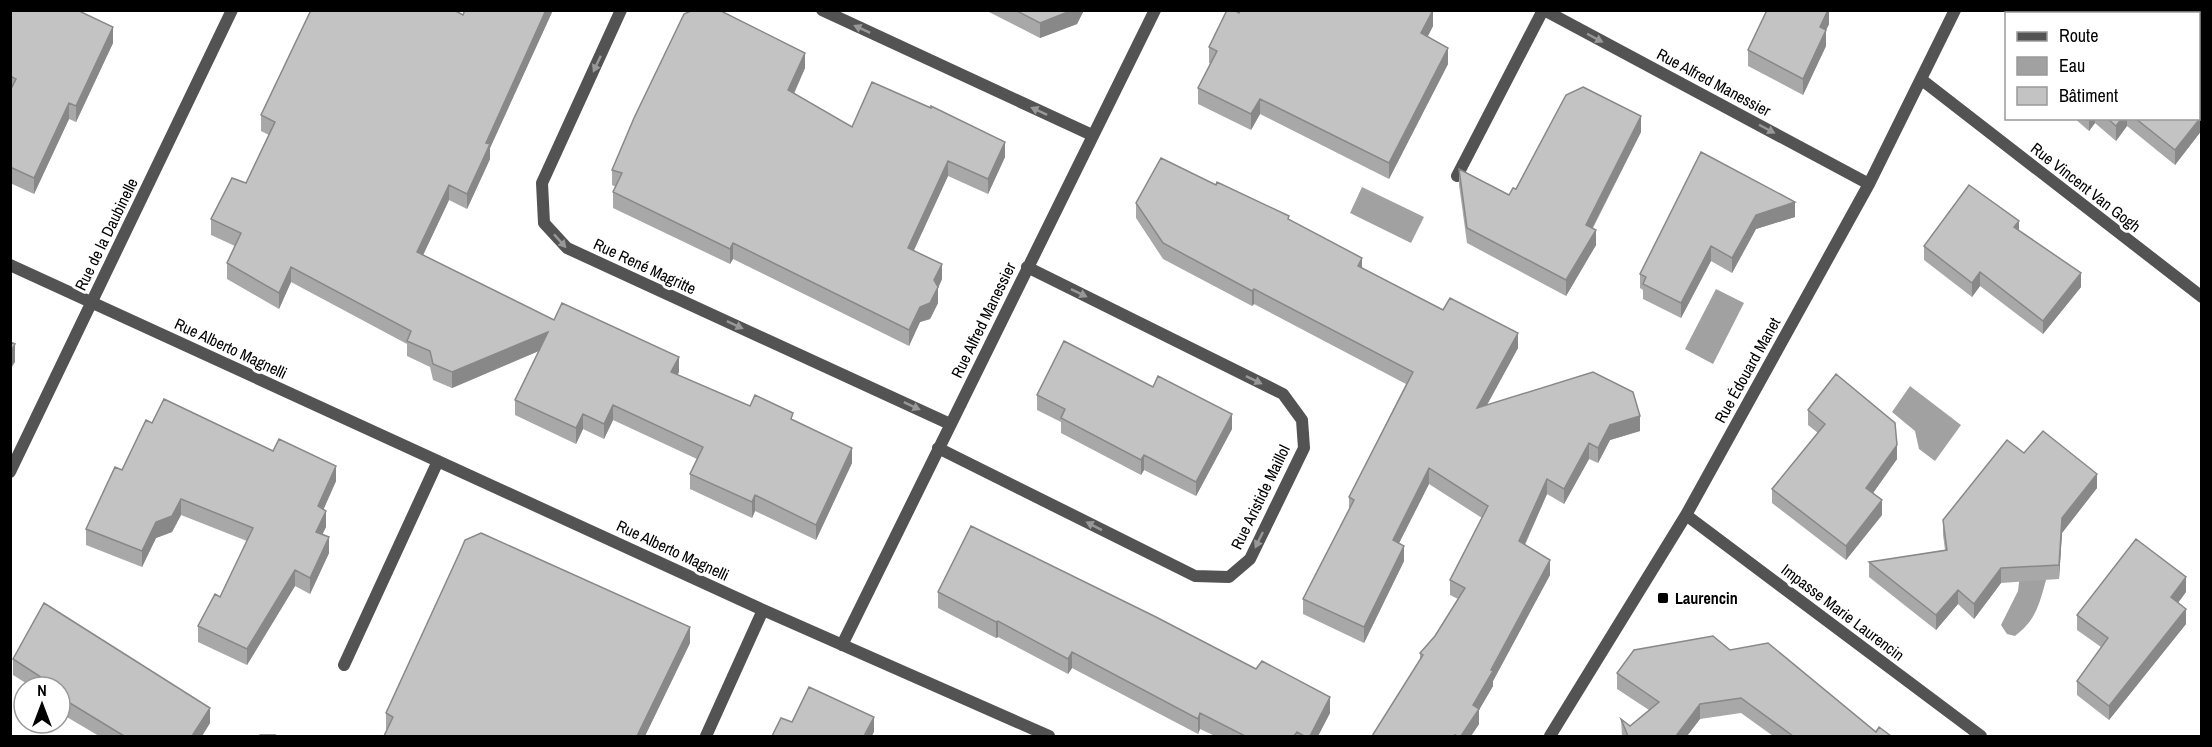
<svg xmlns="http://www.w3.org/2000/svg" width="2212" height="747" viewBox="0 0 2212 747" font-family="'Archivo Narrow',sans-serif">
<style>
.water{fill:#a1a1a1}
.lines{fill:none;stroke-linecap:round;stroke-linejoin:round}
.street{stroke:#535353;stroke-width:12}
.wall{fill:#a8a8a8}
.shaded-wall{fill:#888}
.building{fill:#c3c3c3;stroke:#888;stroke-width:1.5}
.oneway{fill:#989898}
.poi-dot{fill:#000;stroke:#fff;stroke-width:2}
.labels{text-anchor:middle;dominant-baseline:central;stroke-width:6;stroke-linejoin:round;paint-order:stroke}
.street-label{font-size:16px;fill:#000;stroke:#fff}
.poi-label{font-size:16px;font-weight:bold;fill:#000;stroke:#fff;text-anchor:start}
</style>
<rect width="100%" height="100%" fill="#fff"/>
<path class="water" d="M1362 187 1424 217 1411 243 1350 213Z
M1716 289 1744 303 1713 364 1685 349Z
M1910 386 1961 425 1935 461 1919 449 1915 431 1892 412Z
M2021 566 2046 580C2039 605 2036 620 2015 636L2007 634 2001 625 2018 591Z"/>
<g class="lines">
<path class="street" d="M621 10 542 183 544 223 567 248 950 424
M822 10 1092 135
M1544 10 1869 184
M1922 80 2202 297
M1457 176 1543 10
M10 265 763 610 1049 736
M938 448 1195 576 1229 577 1250 559 1304 448 1302 420 1283 394 1027 267
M10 472 232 10
M1686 515 1981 736
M842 645 1155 10
M344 665 438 461
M706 736 763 610
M1550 736 1686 515 1869 184 1955 10"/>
</g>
<path class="wall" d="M10 10 113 43 76 122 69 119 34 194 10 183Z
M465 10H553L490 148V159L467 209 449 200 423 255 554 320 679 372 677 375 750 406 793 420 852 463 816 540 755 511 752 518 690 489V474L697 459 613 420 604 439 583 429 576 444 515 415V400L539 351 452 388 433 380 430 367 407 356V344L291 282 279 309 227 279V263L235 246 211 235V219L246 183 269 135 261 131V115L463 15Z
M985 10H1084L1077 24 1040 38Z
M1829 10V24L1826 30V46L1803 95 1748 66V50Z
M1239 13 1433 26 1428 36 1448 64 1389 179 1260 114 1251 130 1198 104V88L1211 64 1209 63V47Z
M2202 54V130L2175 165 2127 126 2116 141 2095 123 2089 131 2074 118H2199Z
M805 68 794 94 852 127 1005 157 988 194 948 176 914 250 942 279 938 288V303L930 319 920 322 909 346 733 259 730 264 613 208V192L616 187 612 185V170Z
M1641 132 1593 228 1596 245 1566 296 1467 243 1459 185V169L1509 195 1516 189Z
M1701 152 1795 217 1756 229 1732 273 1711 261 1681 318 1643 299V290L1640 288V274Z
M1216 185 1289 220 1362 268 1518 348 1487 405 1640 431 1610 440 1598 463 1589 459 1564 504 1547 494 1525 545 1550 575 1493 681V686L1479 710V724L1471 736H1372L1420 661V653L1435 636 1458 599 1450 595V580L1482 518 1429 484 1399 543 1404 561 1364 643 1303 614V599L1349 510V497L1406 384 1254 304 1252 306 1163 259 1136 218V203Z
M2019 230 2081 287 2043 334 1980 286 1972 297 1924 260V246Z
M1037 395 1232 429 1196 496 1144 470 1141 475 1061 433V422L1037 410Z
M1808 410 1897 459 1873 493 1882 515 1846 560 1772 503V489L1818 433 1808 425Z
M152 423 336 481 323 510 326 527 322 534 329 553 310 594 295 586 247 665 198 642V626L220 597 247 541 181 515 172 532 156 538 142 567 86 545V529Z
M2024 453 2097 488 2062 533 2059 579 2001 583 1974 619 1958 604 1936 630 1869 577V562L1945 550 1943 535V520Z
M938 592 1330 713 1318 736H1215L1200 729 1198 734 1072 668 1068 674 998 637 996 638 938 608Z
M2186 592 2178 603 2186 624 2109 720 2077 695V681L2101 647 2077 630V615Z
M690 643 645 736H384L387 729H386V713Z
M1730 650 1876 732 1891 736H1773L1741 713 1700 719 1687 736H1622L1621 719 1630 726 1649 710 1617 689V673Z
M13 659 210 723 202 736H99L60 713V687H32L13 675Z"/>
<path class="shaded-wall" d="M546 10H553L490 148V159L467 209V194L486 143Z
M1073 10H1084L1077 24 1040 38V23Z
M1433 10V26L1421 49V33Z
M1828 10H1829V24L1820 43V27Z
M113 27V43L76 122V106Z
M1826 30V46L1803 95V79Z
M1448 48V64L1389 179V163Z
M805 53V68L788 106V90Z
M1260 99V114L1251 130V114Z
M69 103V119L34 194V178Z
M1641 116V132L1586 240V225Z
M2202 116V130L2175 165V150Z
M2089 118H2095V123L2089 131Z
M2122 118H2127V126L2116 141V126Z
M1005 142V157L988 194V179Z
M948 161V176L908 263V248Z
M449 185V200L417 268V252Z
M1795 202V217L1756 229 1732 273V258L1756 215Z
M2019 221V235L2014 227Z
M1596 230V245L1566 296V280Z
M733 243V259L730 264V249Z
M1711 246V261L1681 318V303Z
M1362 258V273L1358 266Z
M942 264V279L938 288V303L930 319 920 322 909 346V330L920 307Z
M291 267V282L279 309V293Z
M1980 272V286L1972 297V283Z
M2081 273V287L2043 334V321Z
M1254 289V304L1252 306V291Z
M548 332V347L452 388V372Z
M1518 333V348L1477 423V408Z
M15 344V362L10 370V353Z
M679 357V372L671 388V372Z
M613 405V420L604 439V424Z
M583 414V429L576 444V428Z
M1232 414V429L1196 496V482Z
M1640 416V431L1610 440 1598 463V448L1610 425Z
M1589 443V459L1564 504V489Z
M1897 445V459L1866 503V488Z
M852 448V463L816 540V525Z
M1144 455V470L1141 475V460Z
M336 466V481L318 522V506Z
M1429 468V484L1393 555V540Z
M2097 474V488L2062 533 2059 579V565L2062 518Z
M1547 479V494L1519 557V541Z
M755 495V511L752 518V502Z
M181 499V515L172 532 156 538 142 567V551L156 522Z
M1882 500V515L1846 560V546Z
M326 511V527L316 548V532Z
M329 537V553L310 594V578Z
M1404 546V561L1364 643V627Z
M1550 560V575L1493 681V686L1479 710V724L1471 736H1461L1473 705Z
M2001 568V583L1974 619V604Z
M295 570V586L247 665V649Z
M2186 577V592L2171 612V597Z
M1958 590V604L1936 630V615Z
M2186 609V624L2109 720V706Z
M998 621V637L996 638V622Z
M690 627V643L645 736H637Z
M1072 652V668L1068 674V659Z
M1330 697V713L1318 736H1310Z
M1700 704V719L1687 736H1676Z
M210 708V723L202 736H192Z
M1200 713V729L1198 734V719Z
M874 717V732L872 736H864Z"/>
<path class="building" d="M10 10H77L113 27 76 106 69 103 34 178 10 167V91L16 79 10 76Z
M311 10H454L463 15 465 10H546L486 143 490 144 467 194 449 185 417 252 554 320 562 303 679 357 671 372 750 406 755 395 793 413 791 419 852 448 816 525 755 495 752 502 690 474 703 447 613 405 604 424 583 414 576 428 515 400 548 332 452 372 433 364 430 351 407 341 411 331 291 267 279 293 227 263 241 233 211 219 232 178 246 183 275 122 261 115Z
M693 10H719L805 53 788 90 852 127 872 82 931 108V106L1005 142 988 179 948 161 908 248 942 264 934 280 938 287 930 303 920 307 909 330 733 243 730 249 613 192 622 173 612 170 634 118 684 14Z
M1015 10H1073L1040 23Z
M1227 10H1234L1239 13 1240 10H1433L1421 33 1448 48 1389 163 1260 99 1251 114 1198 88 1217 51 1209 47Z
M1767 10H1828L1820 27 1826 30 1803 79 1748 50Z
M2021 10H2079L2082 14H2025Z
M2202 54V116L2175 150 2135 118H2199V58Z
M1583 87 1641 116 1586 225 1596 230 1566 280 1467 228 1459 169 1509 195 1513 188 1516 189 1566 95Z
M2107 118H2122L2116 126Z
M1701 152 1795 202 1756 215 1732 258 1711 246 1681 303 1643 284 1646 277 1640 274Z
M1161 158 1216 185 1217 182 1289 216 1288 219 1362 258 1358 266 1443 310 1450 298 1518 333 1477 408 1593 372 1633 392 1640 416 1610 425 1598 448 1589 443 1564 489 1547 479 1519 541 1550 560 1491 670 1493 671 1473 705 1479 709 1461 736H1457L1455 735 1454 736H1372L1423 655 1420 653 1435 636 1465 588 1450 580 1488 506 1429 468 1393 540 1404 546 1364 627 1303 599 1354 500 1349 497 1413 372 1254 289 1252 291 1163 243 1136 203Z
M1969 185 2019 221 2014 227 2081 273 2043 321 1980 272 1972 283 1924 246Z
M1064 341 1153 387 1158 376 1232 414 1196 482 1144 455 1141 460 1061 418 1065 409 1037 395Z
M10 342 15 344 10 353Z
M1836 374 1895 423 1897 445 1866 488 1882 500 1846 546 1772 489 1825 424 1808 410Z
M164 399 273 451 279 439 336 466 318 506 326 511 316 532 329 537 310 578 295 570 247 649 198 626 215 594 220 597 253 528 181 499 172 516 156 522 142 551 86 529 115 467 122 470 146 420 152 423Z
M2043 431 2097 474 2062 518 2059 565 2001 568 1974 604 1958 590 1936 615 1869 562 1947 550 1943 520 2007 440 2024 453Z
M971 526 1156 617 1256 669 1262 661 1330 697 1310 736H1304L1297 732 1294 736H1245L1200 713 1198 719 1072 652 1068 659 998 621 996 622 938 592Z
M481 533 690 627 637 736H384L393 717 386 713 459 554 465 540Z
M2136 539 2186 577 2171 597 2186 609 2109 706 2077 681 2108 638 2077 615Z
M44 603 210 708 192 736H124L60 697V692L62 690 60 689V687H56L13 659Z
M1713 636 1730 650 1768 643 1876 732 1879 727 1891 736H1793L1741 698 1700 704 1676 736H1628L1621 719 1630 726 1659 702 1617 673 1634 650Z
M809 687 874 717 864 736H772L781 718 792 722Z
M260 735H275L277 736H259Z"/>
<defs><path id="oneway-solid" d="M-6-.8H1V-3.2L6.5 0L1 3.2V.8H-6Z" transform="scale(1.5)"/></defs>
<g class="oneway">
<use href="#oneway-solid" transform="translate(862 29) rotate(-155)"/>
<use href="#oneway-solid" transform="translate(1595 38) rotate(28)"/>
<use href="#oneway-solid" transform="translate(597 64) rotate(115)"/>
<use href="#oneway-solid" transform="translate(1039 111) rotate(-155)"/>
<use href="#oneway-solid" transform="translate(1767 129) rotate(28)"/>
<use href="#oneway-solid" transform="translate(560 241) rotate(48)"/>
<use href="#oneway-solid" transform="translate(1079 293) rotate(26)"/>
<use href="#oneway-solid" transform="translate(735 325) rotate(25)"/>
<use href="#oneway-solid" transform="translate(1254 380) rotate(26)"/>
<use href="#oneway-solid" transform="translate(912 406) rotate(25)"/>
<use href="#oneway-solid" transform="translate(1094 526) rotate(-153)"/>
<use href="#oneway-solid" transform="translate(1259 540) rotate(116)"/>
</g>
<rect class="poi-dot" x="1657" y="592" width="12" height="12" rx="3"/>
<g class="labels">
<g class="street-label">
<text transform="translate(1714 82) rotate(28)">Rue Alfred Manessier</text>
<text transform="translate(2086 187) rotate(38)">Rue Vincent Van Gogh</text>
<text transform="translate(106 234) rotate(-64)">Rue de la Daubinelle</text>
<text transform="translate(645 266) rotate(25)">Rue René Magritte</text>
<text transform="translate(983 320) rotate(-64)">Rue Alfred Manessier</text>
<text transform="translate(231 348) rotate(25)">Rue Alberto Magnelli</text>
<text transform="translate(1747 370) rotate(-61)">Rue Édouard Manet</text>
<text transform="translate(1260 497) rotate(-64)">Rue Aristide Maillol</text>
<text transform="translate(673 550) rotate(25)">Rue Alberto Magnelli</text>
<text transform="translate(1843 612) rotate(37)">Impasse Marie Laurencin</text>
</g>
<g class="poi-label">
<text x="1675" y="598">Laurencin</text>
</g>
</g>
<rect width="2212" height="747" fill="none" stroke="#000000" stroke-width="24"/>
<rect x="2005" y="12" width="195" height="108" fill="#ffffff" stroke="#999999" stroke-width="1.5"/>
<rect x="2017" y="32" width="30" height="9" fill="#535353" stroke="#999999" stroke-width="1.5"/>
<text x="2059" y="42" font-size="18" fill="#000000">Route</text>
<rect x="2017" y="57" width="30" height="18" fill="#a1a1a1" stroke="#999999" stroke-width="1.5"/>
<text x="2059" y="72" font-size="18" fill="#000000">Eau</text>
<rect x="2017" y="87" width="30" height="18" fill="#c3c3c3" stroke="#999999" stroke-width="1.5"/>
<text x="2059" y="102" font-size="18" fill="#000000">Bâtiment</text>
<g transform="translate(42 705)"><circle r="28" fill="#ffffff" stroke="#999999" stroke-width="1.5"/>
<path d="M0-4.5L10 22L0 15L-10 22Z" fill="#000000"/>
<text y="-9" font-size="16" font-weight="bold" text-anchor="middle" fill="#000000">N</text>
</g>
</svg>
